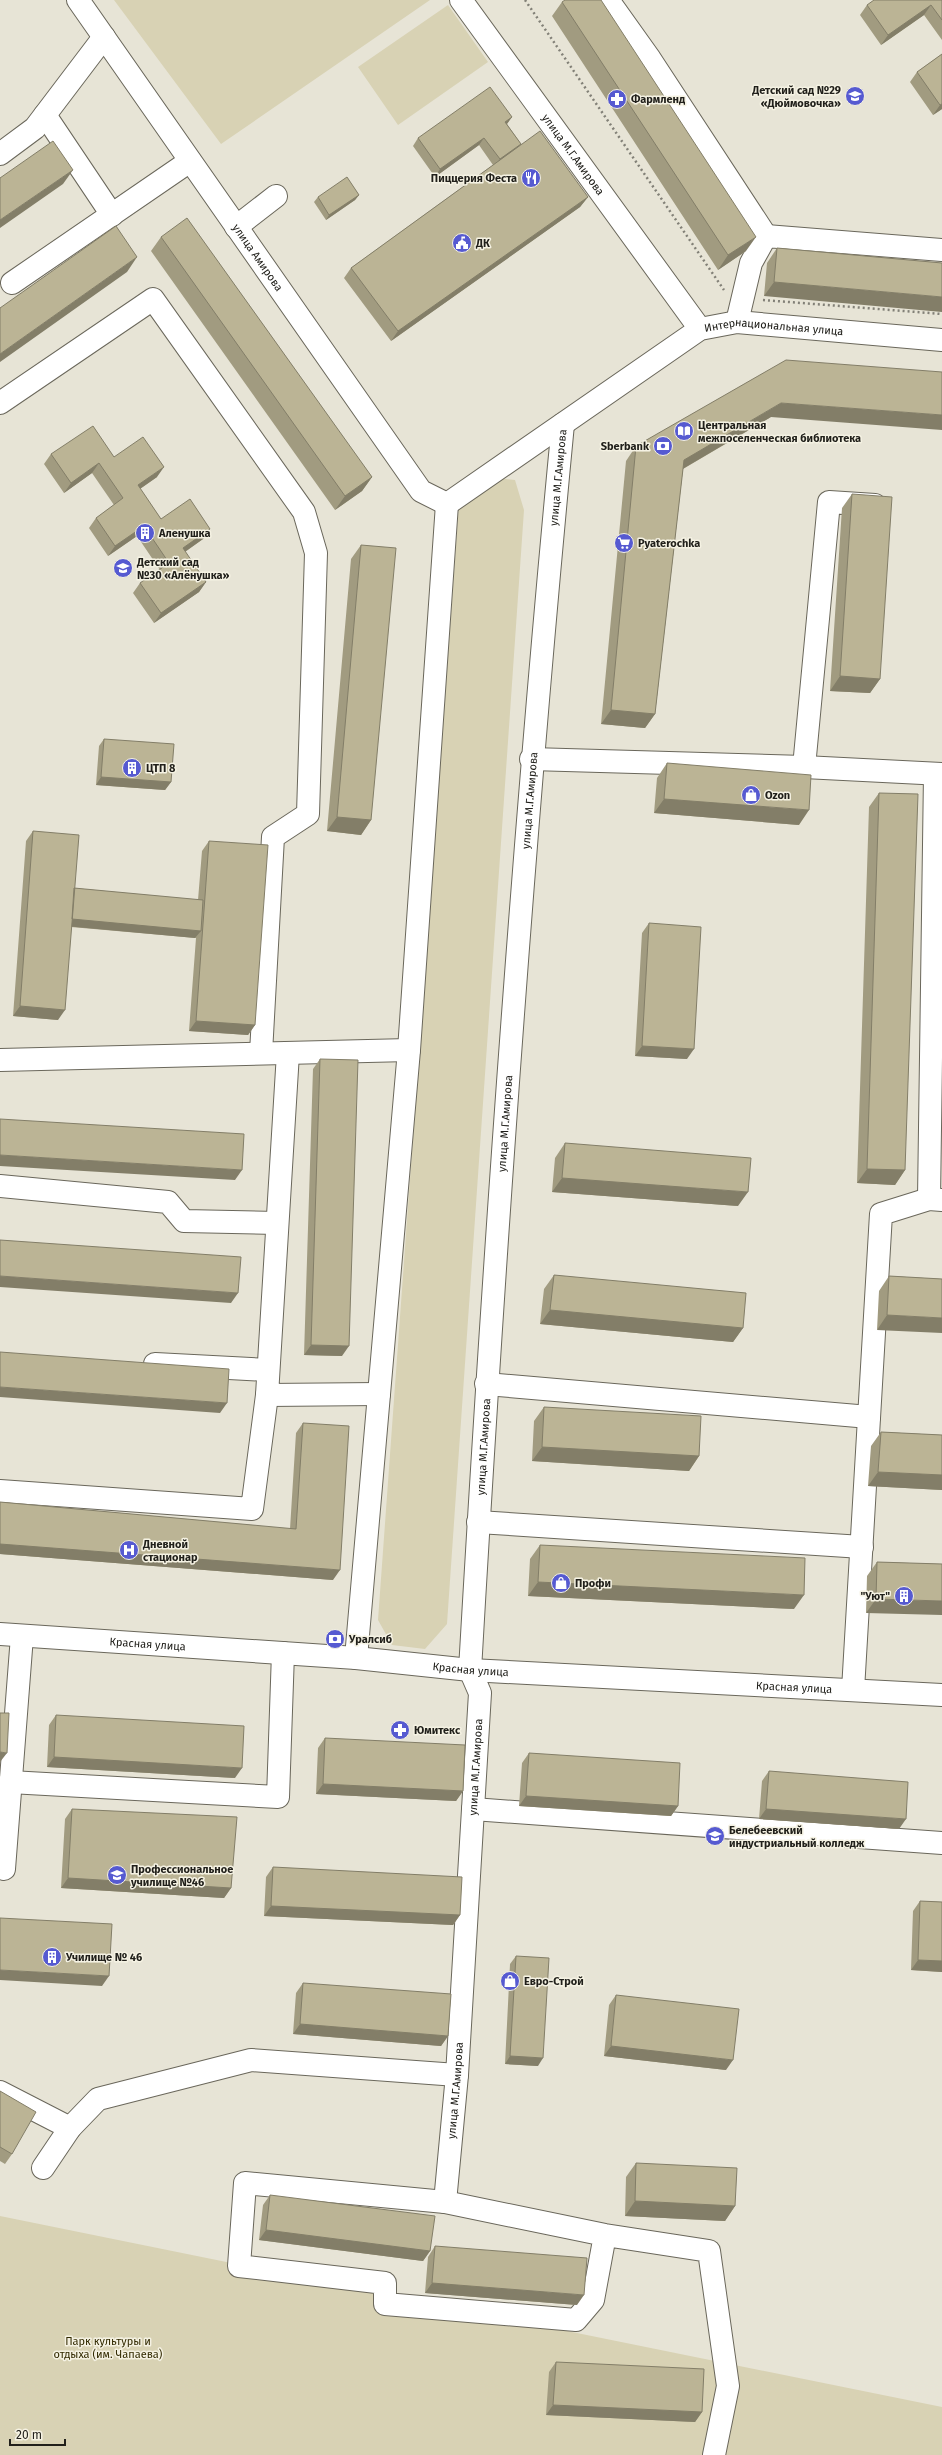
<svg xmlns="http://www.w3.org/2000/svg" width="942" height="2455" viewBox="0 0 942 2455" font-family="'Fira Sans',sans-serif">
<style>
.green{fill:#d8d2b4}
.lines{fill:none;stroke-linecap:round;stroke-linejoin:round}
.minor-casing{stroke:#6a675b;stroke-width:24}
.path{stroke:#828077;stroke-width:2.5;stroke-dasharray:2 3;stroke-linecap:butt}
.minor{stroke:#fff;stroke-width:22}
.wall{fill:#a19b80}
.shaded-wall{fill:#837e68}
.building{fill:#bbb495;stroke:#837e68}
.labels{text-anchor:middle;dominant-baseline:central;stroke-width:3;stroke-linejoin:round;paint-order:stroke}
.poi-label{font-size:11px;font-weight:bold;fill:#21201b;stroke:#f5f2e3;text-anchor:start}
.street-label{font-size:11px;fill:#21201b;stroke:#f5f2e3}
.park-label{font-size:11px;fill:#322a00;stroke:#f5f2e3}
</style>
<rect width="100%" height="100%" fill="#e7e4d6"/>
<path class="green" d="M114 0H430L221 144Z
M448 5 488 62 398 125 358 67Z
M486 477 515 480 524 510 447 1624 425 1649 392 1645 378 1620 459 504Z
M0 2216 942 2407V2455H0Z"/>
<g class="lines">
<defs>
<g id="minor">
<path id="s1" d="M78 0 421 491 447 504"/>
<path id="s2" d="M461 0 700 329"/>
<path d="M608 0 650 59 766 236"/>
<path d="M45 115 112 215"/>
<path d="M0 154 35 128 104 37"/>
<path d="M236 227 276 196"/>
<path d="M12 283 190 161"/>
<path d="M737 322 751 263 766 236 942 250"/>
<path d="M0 403 153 299 304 512 316 553 308 814 273 837 261 1053"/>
<path id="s3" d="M447 504 700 329 737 322 942 340"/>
<path d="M531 759 804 767 942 774"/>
<path d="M804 767 829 502 875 505"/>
<path d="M288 1053 267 1395 379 1394"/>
<path d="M0 1060 409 1050"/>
<path d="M0 1186 168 1202 184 1221 277 1223"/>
<path d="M929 1199 935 774"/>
<path d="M155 1364 268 1370"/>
<path d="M486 1384 869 1417"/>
<path d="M0 1491 252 1509 267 1395"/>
<path d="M478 1522 862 1547"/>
<path id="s4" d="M0 1634 356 1658 470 1670 942 1695"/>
<path d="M356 1658 409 1050 447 504"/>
<path d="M853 1690 881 1214 929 1199 942 1200"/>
<path d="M10 1782 278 1797 283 1653"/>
<path d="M473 1809 942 1843"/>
<path d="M4 1869 22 1636"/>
<path d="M0 2092 70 2128"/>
<path d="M43 2168 70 2128 98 2099 251 2060 457 2075"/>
<path id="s5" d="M445 2202 457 2075 480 1693 470 1670C494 1254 523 838 563 424"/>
<path d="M605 2235 593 2300 576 2320 385 2304V2283L239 2266 245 2183 445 2202 605 2235 709 2251 728 2386 714 2455"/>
</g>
</defs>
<use href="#minor" class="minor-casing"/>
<path class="path" d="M525 0 724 290
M763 300 942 314"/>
<use href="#minor" class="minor"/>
</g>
<path class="wall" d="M942 0V40L924 15 881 45 860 15 867 5Z
M562 2 746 251 718 270 552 16Z
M942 54V109L933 115 910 82 917 72Z
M512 117 507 124 521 144 520 146 588 197 580 207 391 341 344 278 351 268 493 165 479 145 435 177 413 146 418 138Z
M359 195 355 200 326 220 314 202 318 197Z
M161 237 372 477 362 491 335 510 151 251Z
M777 248 942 263 764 296 767 263Z
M771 417 683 469 655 714 645 728 601 724 626 461 636 446Z
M51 454 114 457 157 477 140 489 161 519 210 529 203 539 185 552 206 582 199 592 154 623 133 593 140 583 160 570 137 536 108 556 89 528 96 518 114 505 92 473 64 493 44 464Z
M852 494 880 679 870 693 830 691 842 508Z
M361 545 371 820 361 835 327 831 351 559Z
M104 739 171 782 165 790 96 785 99 746Z
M667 763 799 825 654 813 657 778Z
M879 793 905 1170 895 1185 857 1183 869 807Z
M33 831 74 888 198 900 202 851 209 841 255 1025 248 1035 189 1031 196 938 71 927 58 1020 13 1016 26 841Z
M649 923 687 1059 635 1056 642 933Z
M320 1059 342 1356 304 1355 313 1069Z
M565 1143 738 1206 552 1192 555 1158Z
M554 1275 743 1328 733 1342 540 1324 544 1289Z
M889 1276 942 1279 877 1330 879 1291Z
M544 1407 699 1456 689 1471 532 1461 534 1421Z
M303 1423 333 1580 0 1554V1502L290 1529 296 1433Z
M881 1432 942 1435V1490L868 1486 871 1446Z
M540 1545 794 1609 528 1596 530 1559Z
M877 1562 942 1564 866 1613 867 1576Z
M56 1715 235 1778 47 1767 49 1725Z
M325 1738 463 1791 456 1801 316 1794 318 1748Z
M529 1753 678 1806 671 1816 519 1806 522 1763Z
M769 1771 899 1829 759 1819 762 1781Z
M72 1809 231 1888 224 1898 61 1888 65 1819Z
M273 1867 460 1915 453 1925 264 1916 266 1877Z
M920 1901 942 1902V1972L911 1970 913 1911Z
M516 1956 538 2066 505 2064 510 1964Z
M303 1983 448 2036 441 2046 293 2034 296 1993Z
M616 1995 726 2070 604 2056 609 2005Z
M0 2091 12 2154 5 2164 0 2161Z
M636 2163 735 2206 725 2221 625 2216 626 2177Z
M270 2195 430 2251 423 2261 259 2240 263 2205Z
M435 2246 577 2305 425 2293 428 2257Z
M556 2362 702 2412 695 2422 546 2415 549 2372Z"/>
<path class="shaded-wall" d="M931 5 924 15 881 45 888 35Z
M942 104V109L933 115 940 105Z
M512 117 506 125 505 122Z
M484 138 479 145 435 177 440 169Z
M521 144 516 151 494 167 500 159Z
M73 170 63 184 0 228V220Z
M359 195 355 200 326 220 329 215Z
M588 197 580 207 391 341 398 331Z
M756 237 746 251 718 270 728 255Z
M137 257 127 272 0 362V354Z
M774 282 942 297V312L764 296Z
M781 403 942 415V430L771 417 674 474 684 460Z
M99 463 92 473 64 493 71 483Z
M164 467 157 477 131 495 138 485Z
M372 477 362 491 335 510 345 496Z
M144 526 137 536 108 556 115 546Z
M210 529 203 539 176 558 183 548Z
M206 582 199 592 154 623 161 613Z
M840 676 880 679 870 693 830 691Z
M611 710 655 714 645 728 601 724Z
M101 777 171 782 165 790 96 785Z
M664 799 809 810 799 825 654 813Z
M337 817 371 820 361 835 327 831Z
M71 918 201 931 195 938 65 926Z
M20 1006 65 1010 58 1020 13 1016Z
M196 1021 255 1025 248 1035 189 1031Z
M642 1046 694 1049 687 1059 635 1056Z
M0 1155 242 1170 235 1180 0 1166Z
M867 1169 905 1170 895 1185 857 1183Z
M562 1178 748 1192 738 1206 552 1192Z
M0 1276 238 1293 231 1303 0 1287Z
M550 1310 743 1328 733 1342 540 1324Z
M887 1315 942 1318V1333L877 1330Z
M311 1345 349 1346 342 1356 304 1355Z
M0 1387 227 1403 220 1413 0 1397Z
M542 1447 699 1456 689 1471 532 1461Z
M878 1472 942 1475V1490L868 1486Z
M0 1544 340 1570 333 1580 0 1554Z
M538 1582 804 1595 794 1609 528 1596Z
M876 1599 942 1601V1615L866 1613Z
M0 1752 7 1753 0 1762Z
M54 1757 242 1768 235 1778 47 1767Z
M323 1784 463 1791 456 1801 316 1794Z
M526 1796 678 1806 671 1816 519 1806Z
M766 1809 906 1819 899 1829 759 1819Z
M68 1878 231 1888 224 1898 61 1888Z
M271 1906 460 1915 453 1925 264 1916Z
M918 1960 942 1961V1972L911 1970Z
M0 1970 109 1976 102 1986 0 1980Z
M300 2024 448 2036 441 2046 293 2034Z
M611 2046 733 2060 726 2070 604 2056Z
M510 2056 543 2058 538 2066 505 2064Z
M635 2201 735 2206 725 2221 625 2216Z
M266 2230 430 2251 423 2261 259 2240Z
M432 2283 584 2295 577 2305 425 2293Z
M553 2405 702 2412 695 2422 546 2415Z"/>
<path class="building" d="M565 0H601L756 237 728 255 562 2Z
M874 0H942V20L931 5 888 35 867 5Z
M942 54V104L940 105 917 72Z
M490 87 512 117 505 122 521 144 500 159 484 138 440 169 418 138Z
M540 131 588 197 398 331 351 268Z
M53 141 73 170 0 220V178Z
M347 177 359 195 329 215 318 197Z
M187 218 372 477 345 496 161 237Z
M116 226 137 257 0 354V308Z
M777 248 942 263V297L774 282Z
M786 360 942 372V415L781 403 684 460 655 714 611 710 636 446Z
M93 426 114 457 143 437 164 467 138 485 161 519 190 499 210 529 183 548 206 582 161 613 140 583 169 563 144 526 115 546 96 518 123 498 99 463 71 483 51 454Z
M852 494 892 497 880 679 840 676Z
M361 545 396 548 371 820 337 817Z
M104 739 174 744 171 782 101 777Z
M667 763 811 775 809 810 664 799Z
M879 793 918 794 905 1170 867 1169Z
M33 831 79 835 65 1010 20 1006Z
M209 841 268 845 255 1025 196 1021Z
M74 888 203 900 201 931 72 919Z
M649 923 701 927 694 1049 642 1046Z
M320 1059 358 1060 349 1346 311 1345Z
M0 1119 244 1134 242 1170 0 1155Z
M565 1143 751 1158 748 1192 562 1178Z
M0 1240 241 1257 238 1293 0 1276Z
M554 1275 746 1293 743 1328 550 1310Z
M889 1276 942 1279V1318L887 1315Z
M0 1352 229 1369 227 1403 0 1387Z
M544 1407 701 1416 699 1456 542 1447Z
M303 1423 349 1426 340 1570 0 1544V1502L296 1529Z
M881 1432 942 1435V1475L878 1472Z
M540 1545 805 1558 804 1595 538 1582Z
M877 1562 942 1564V1601L876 1599Z
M0 1713H9L7 1753 0 1752Z
M56 1715 244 1726 242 1768 54 1757Z
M325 1738 465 1745 463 1791 323 1784Z
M529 1753 680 1763 678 1806 526 1796Z
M769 1771 908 1782 906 1819 766 1809Z
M72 1809 237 1817 231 1888 68 1878Z
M273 1867 462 1877 460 1915 271 1906Z
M920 1901 942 1902V1961L918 1960Z
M0 1918 112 1924 109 1976 0 1970Z
M516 1956 549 1958 543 2058 510 2056Z
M303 1983 451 1994 448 2036 300 2024Z
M616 1995 739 2009 733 2060 611 2046Z
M0 2091 36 2112 12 2154 0 2147Z
M636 2163 737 2168 735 2206 635 2201Z
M270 2195 435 2216 430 2251 266 2230Z
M435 2246 587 2258 584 2295 432 2283Z
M556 2362 704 2369 702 2412 553 2405Z"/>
<defs>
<symbol id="school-disc" viewBox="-11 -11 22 22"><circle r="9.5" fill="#565ad1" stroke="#f5f2e3"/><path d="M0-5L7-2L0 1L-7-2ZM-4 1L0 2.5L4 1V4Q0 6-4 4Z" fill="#fff"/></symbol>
<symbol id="pharmacy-disc" viewBox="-11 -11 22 22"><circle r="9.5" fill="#565ad1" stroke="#f5f2e3"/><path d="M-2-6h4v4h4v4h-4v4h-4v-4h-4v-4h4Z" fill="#fff"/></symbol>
<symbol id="restaurant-disc" viewBox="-11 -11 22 22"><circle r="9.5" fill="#565ad1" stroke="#f5f2e3"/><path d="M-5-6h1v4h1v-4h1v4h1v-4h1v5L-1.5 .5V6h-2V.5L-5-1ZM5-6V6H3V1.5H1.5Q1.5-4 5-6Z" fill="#fff"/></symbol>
<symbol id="civic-disc" viewBox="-11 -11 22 22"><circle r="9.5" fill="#565ad1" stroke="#f5f2e3"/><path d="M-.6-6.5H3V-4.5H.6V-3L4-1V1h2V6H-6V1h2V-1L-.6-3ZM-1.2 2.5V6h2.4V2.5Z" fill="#fff"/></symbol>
<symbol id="library-disc" viewBox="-11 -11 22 22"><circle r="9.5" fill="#565ad1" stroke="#f5f2e3"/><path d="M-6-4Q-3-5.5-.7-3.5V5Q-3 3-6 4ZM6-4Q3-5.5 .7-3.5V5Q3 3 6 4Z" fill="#fff"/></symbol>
<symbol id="bank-disc" viewBox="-11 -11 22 22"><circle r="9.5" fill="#565ad1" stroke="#f5f2e3"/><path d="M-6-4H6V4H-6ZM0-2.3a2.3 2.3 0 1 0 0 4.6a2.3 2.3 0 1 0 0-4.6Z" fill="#fff"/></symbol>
<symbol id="building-disc" viewBox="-11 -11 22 22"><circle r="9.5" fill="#565ad1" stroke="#f5f2e3"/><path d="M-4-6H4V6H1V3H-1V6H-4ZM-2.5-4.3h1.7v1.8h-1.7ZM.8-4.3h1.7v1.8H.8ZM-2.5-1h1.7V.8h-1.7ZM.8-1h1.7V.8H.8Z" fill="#fff"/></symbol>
<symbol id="supermarket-disc" viewBox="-11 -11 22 22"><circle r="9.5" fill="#565ad1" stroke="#f5f2e3"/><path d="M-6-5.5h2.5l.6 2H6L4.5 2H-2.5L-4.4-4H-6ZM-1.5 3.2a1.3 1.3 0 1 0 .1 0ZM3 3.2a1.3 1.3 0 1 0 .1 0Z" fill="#fff"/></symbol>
<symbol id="shop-disc" viewBox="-11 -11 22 22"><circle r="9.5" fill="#565ad1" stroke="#f5f2e3"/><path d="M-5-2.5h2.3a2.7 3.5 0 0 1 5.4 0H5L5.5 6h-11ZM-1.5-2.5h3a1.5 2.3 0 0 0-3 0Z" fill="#fff"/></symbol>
<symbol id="hospital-disc" viewBox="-11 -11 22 22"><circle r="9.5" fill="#565ad1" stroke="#f5f2e3"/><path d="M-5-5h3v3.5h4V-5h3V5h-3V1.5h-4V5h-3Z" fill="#fff"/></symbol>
<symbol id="university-disc" viewBox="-11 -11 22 22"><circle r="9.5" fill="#565ad1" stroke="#f5f2e3"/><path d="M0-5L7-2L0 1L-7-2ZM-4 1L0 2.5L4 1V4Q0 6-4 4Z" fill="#fff"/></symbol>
</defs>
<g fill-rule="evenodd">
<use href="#school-disc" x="844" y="85" width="22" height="22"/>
<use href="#pharmacy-disc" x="606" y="88" width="22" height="22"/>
<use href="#restaurant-disc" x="520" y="167" width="22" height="22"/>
<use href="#civic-disc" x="451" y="232" width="22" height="22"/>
<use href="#library-disc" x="673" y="420" width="22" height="22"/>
<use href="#bank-disc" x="652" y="435" width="22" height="22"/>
<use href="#building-disc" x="134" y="522" width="22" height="22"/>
<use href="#supermarket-disc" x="613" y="532" width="22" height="22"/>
<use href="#school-disc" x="112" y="557" width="22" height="22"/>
<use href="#building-disc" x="121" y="757" width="22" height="22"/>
<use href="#shop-disc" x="740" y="784" width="22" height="22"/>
<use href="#hospital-disc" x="118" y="1539" width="22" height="22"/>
<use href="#shop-disc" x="550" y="1572" width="22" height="22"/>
<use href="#building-disc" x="893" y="1585" width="22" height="22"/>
<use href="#bank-disc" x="324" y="1628" width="22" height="22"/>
<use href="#pharmacy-disc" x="389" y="1719" width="22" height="22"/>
<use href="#university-disc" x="704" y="1825" width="22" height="22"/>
<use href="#university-disc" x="106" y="1864" width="22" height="22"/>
<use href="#building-disc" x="41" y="1946" width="22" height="22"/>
<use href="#shop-disc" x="499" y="1970" width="22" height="22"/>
</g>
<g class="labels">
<g class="poi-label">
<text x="841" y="90" text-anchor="end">Детский сад №29<tspan x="841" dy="13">«Дюймовочка»</tspan></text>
<text x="631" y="99">Фармленд</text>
<text x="517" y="178" text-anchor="end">Пиццерия Феста</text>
<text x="476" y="243">ДК</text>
<text x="698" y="425">Центральная<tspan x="698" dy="13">межпоселенческая библиотека</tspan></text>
<text x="649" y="446" text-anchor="end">Sberbank</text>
<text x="159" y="533">Аленушка</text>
<text x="638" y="543">Pyaterochka</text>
<text x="137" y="562">Детский сад<tspan x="137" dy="13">№30 «Алёнушка»</tspan></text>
<text x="146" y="768">ЦТП 8</text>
<text x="765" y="795">Ozon</text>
<text x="143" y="1544">Дневной<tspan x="143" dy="13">стационар</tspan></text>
<text x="575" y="1583">Профи</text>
<text x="890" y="1596" text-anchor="end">"Уют"</text>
<text x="349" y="1639">Уралсиб</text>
<text x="414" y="1730">Юмитекс</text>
<text x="729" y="1830">Белебеевский<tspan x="729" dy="13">индустриальный колледж</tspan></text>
<text x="131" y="1869">Профессиональное<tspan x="131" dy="13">училище №46</tspan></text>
<text x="66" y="1957">Училище № 46</text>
<text x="524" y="1981">Евро-Строй</text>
</g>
<g class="street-label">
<text stroke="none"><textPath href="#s2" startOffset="191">улица М.Г.Амирова</textPath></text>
<text stroke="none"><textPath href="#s1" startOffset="314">улица Амирова</textPath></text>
<text stroke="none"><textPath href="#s3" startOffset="382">Интернациональная улица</textPath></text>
<text stroke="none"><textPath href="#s5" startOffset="1731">улица М.Г.Амирова</textPath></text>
<text stroke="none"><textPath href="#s5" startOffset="1407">улица М.Г.Амирова</textPath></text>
<text stroke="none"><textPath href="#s5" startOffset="1083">улица М.Г.Амирова</textPath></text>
<text stroke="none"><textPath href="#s5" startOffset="759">улица М.Г.Амирова</textPath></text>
<text stroke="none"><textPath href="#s4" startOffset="148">Красная улица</textPath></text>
<text stroke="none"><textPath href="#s4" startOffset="472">Красная улица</textPath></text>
<text stroke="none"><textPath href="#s4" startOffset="796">Красная улица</textPath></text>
<text stroke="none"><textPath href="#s5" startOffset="436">улица М.Г.Амирова</textPath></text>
<text stroke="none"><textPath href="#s5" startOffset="112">улица М.Г.Амирова</textPath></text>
</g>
<g class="park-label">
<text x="108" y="2341">Парк культуры и<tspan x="108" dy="13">отдыха (им. Чапаева)</tspan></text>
</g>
</g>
<path d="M10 2439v6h55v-6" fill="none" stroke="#21201b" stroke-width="2"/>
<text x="16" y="2439" font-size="12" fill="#21201b" stroke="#f5f2e3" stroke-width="3" paint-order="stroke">20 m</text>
</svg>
